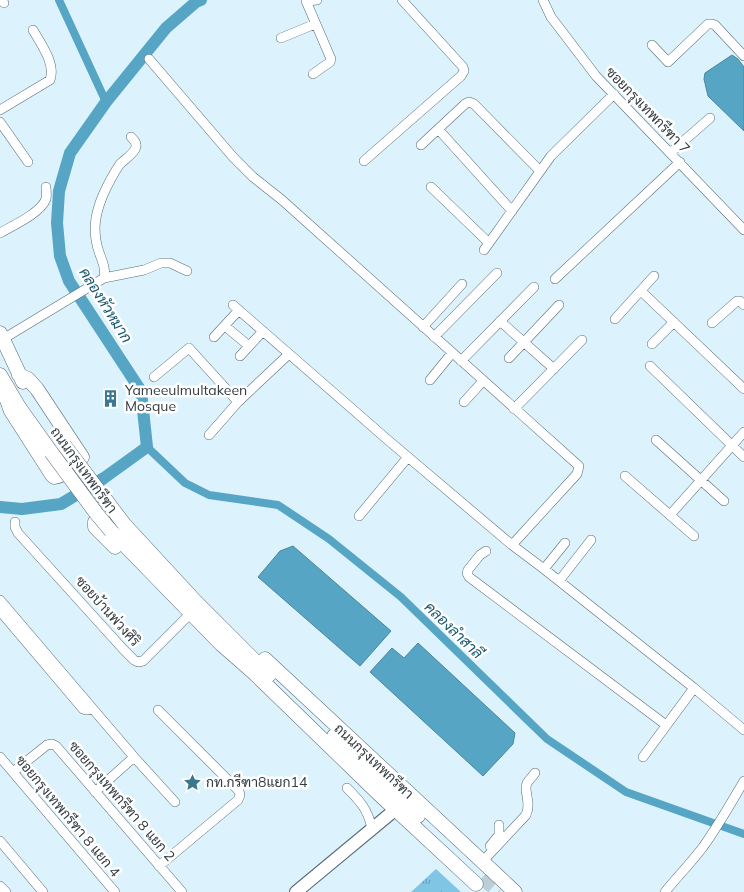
<svg xmlns="http://www.w3.org/2000/svg" width="744" height="892" viewBox="0 0 744 892" font-family="Mulish,Sarabun,sans-serif">
<style>
.grass{fill:url(#grass-tufts)}
.water{fill:#56a5c5;stroke:#4c869d}
.lines{fill:none;stroke-linecap:round;stroke-linejoin:round}
.canal{stroke:#56a5c5;stroke-width:8}
.river{stroke:#56a5c5;stroke-width:12}
.primary-tunnel{stroke:#baced6;stroke-width:14;stroke-dasharray:14 7;stroke-linecap:butt}
.street-casing{stroke:#576a73;stroke-width:10}
.secondary-casing{stroke:#576a73;stroke-width:14}
.primary-casing{stroke:#576a73;stroke-width:15}
.street{stroke:#fff;stroke-width:9}
.secondary{stroke:#fff;stroke-width:12}
.primary{stroke:#fff;stroke-width:14}
.primary-bridge-casing{stroke:#576a73;stroke-width:15;stroke-linecap:butt}
.primary-bridge{stroke:#fff;stroke-width:14}
.labels{text-anchor:middle;dominant-baseline:central;stroke-width:5;stroke-linejoin:round;paint-order:stroke}
.street-label{font-size:14px;fill:#333c40;stroke:#fff}
.poi-label{font-size:14px;fill:#333c40;stroke:#fff;text-anchor:start}
.water-label{font-size:15px;font-style:italic;fill:#18576e;stroke:#fff}
</style>
<defs>
<pattern id="grass-tufts" width="24" height="20" patternUnits="userSpaceOnUse" patternTransform="scale(1.25)"><rect width="24" height="20" fill="#80c6e4"/><path d="M3 7l-1-3M5 7V3M7 7l1-3M15 17l-1-3M17 17v-4M19 17l1-3" fill="none" stroke="#69a2ba"/></pattern>
</defs>
<rect width="100%" height="100%" fill="#dcf2fc"/>
<path class="grass" d="M436 869 461 892H411Z"/>
<path class="water" d="M732 55 738 59 744 67V131L708 96 704 79 705 73Z
M293 546 391 631 360 666 258 577 280 551Z
M418 643 515 733 513 744 483 776 370 672 392 648 404 658Z"/>
<g class="lines">
<path class="canal" d="M59 0 106 102
M147 447 185 483 209 495 278 505 329 539 401 597 547 739 626 792 744 834"/>
<path class="river" d="M0 507 22 509 61 504 104 478 147 447 141 391 69 281 60 256 57 223 59 191 70 153 106 102 166 28 196 2 201 0"/>
<path class="primary-tunnel" d="M482 878 499 892"/>
<defs>
<path id="street" d="M1 0 4 3
M543 0 551 17 596 76 744 230
M281 38 315 24
M652 45 668 62 708 24H712L715 25 744 56
M149 59 233 157 253 177 282 200 579 466 577 474 512 545
M313 74 330 62 331 59 306 1 317 0
M0 110 50 80C56 64 41 44 33 30
M0 122 28 162
M438 129 512 211
M421 145 465 104 469 102 474 104 540 171
M670 153 710 118
M364 161 461 76 464 71 463 67 402 0
M431 187 489 243
M0 233C12 226 41 213 46 199 47 196 46 190 46 187
M484 250 551 156 614 94
M104 278 144 270 161 263H170L187 271
M555 279 680 162
M641 291 744 389
M233 305 389 441 512 545 544 569 694 688 744 730
M615 319 654 276
M500 321 554 369
M712 323 737 301H740L744 305
M225 326 249 346
M423 327 462 284
M214 337 239 310
M434 337 497 273
M3 339 104 278C106 268 102 261 99 252 92 231 95 214 103 195 108 184 113 174 120 164 125 159 134 154 136 147 137 143 134 140 131 137
M652 344 674 322
M240 356 263 331
M509 358 559 305
M461 361 534 287
M650 366 744 457
M154 377 189 348 238 402
M430 380 452 353
M464 402 483 381
M514 409 582 340
M209 435 238 402 289 354
M656 440 724 501
M625 476 694 536
M670 515 744 432
M359 516 408 457
M15 522V527L18 533 123 649 134 660 138 662 143 661 190 614
M486 551 480 555 468 570 467 573 469 577 666 725
M544 569 565 543
M559 581 591 540
M0 600 134 757 175 802
M0 611 83 709 86 710 93 709
M158 710 239 791 240 795 238 800 159 866
M0 757 115 892
M643 757 694 688
M13 772 47 745 52 744 56 746 182 892
M347 788C361 802 368 810 372 829
M95 792 134 757
M0 841 43 892
M490 846 499 835V825
M482 862 526 815C532 802 523 792 527 783 529 780 533 776 535 773
M0 886 6 892
M665 892C677 877 691 863 703 847 718 826 731 803 744 781"/>
<path id="secondary" d="M296 892 390 814"/>
<path id="primary" d="M0 333 23 382
M0 375 19 407 51 452
M6 386 5 395 11 411 52 475 54 477C64 476 78 465 82 457L37 389 28 379 19 375
M110 513 95 522V527L115 547
M124 524 196 602 269 675
M111 531 221 644 253 672 380 795 476 884
M265 659 515 892
M334 736 418 816"/>
</defs>
<use href="#street" class="street-casing"/>
<use href="#secondary" class="secondary-casing"/>
<use href="#primary" class="primary-casing"/>
<use href="#street" class="street"/>
<use href="#secondary" class="secondary"/>
<use href="#primary" class="primary"/>
<defs>
<path id="primary-bridge" d="M64 445 124 524
M51 452 96 513 111 531"/>
</defs>
<use href="#primary-bridge" class="primary-bridge-casing"/>
<use href="#primary-bridge" class="primary-bridge"/>
</g>
<defs>
<symbol id="building-bare" viewBox="-9 -9 18 18"><path d="M-4-6H4V6H1V3H-1V6H-4ZM-2.5-4.3h1.7v1.8h-1.7ZM.8-4.3h1.7v1.8H.8ZM-2.5-1h1.7V.8h-1.7ZM.8-1h1.7V.8H.8Z" fill="#3c7790" stroke="#fff" stroke-width="2.5" paint-order="stroke"/></symbol>
<symbol id="sight-bare" viewBox="-9 -9 18 18"><path d="M0-6L1.8-2.2L6-1.7L2.9 1.2L3.7 5.4L0 3.3L-3.7 5.4L-2.9 1.2L-6-1.7L-1.8-2.2Z" fill="#3c7790" stroke="#fff" stroke-width="2.5" paint-order="stroke"/></symbol>
</defs>
<g fill-rule="evenodd">
<use href="#building-bare" x="98" y="386" width="25" height="25"/>
<use href="#sight-bare" x="180" y="770" width="25" height="25"/>
</g>
<g class="labels">
<g class="street-label">
<text transform="translate(648 110) rotate(46)">ซอยกรุงเทพกรีฑา 7</text>
<text transform="translate(84 470) rotate(54)">ถนนกรุงเทพกรีฑา</text>
<text transform="translate(108 611) rotate(48)">ซอยบ้านพ่วงศิริ</text>
<text transform="translate(374 761) rotate(43)">ถนนกรุงเทพกรีฑา</text>
<text transform="translate(122 801) rotate(49)">ซอยกรุงเทพกรีฑา 8 แยก 2</text>
<text transform="translate(68 816) rotate(50)">ซอยกรุงเทพกรีฑา 8 แยก 4</text>
</g>
<g class="poi-label">
<text x="125" y="390">Yameeulmultakeen<tspan x="125" dy="16">Mosque</tspan></text>
<text x="206" y="782">กท.กรีฑา8แยก14</text>
</g>
<g class="water-label">
<text transform="translate(106 305) rotate(58)">คลองหัวหมาก</text>
<text transform="translate(454 630) rotate(44)">คลองลำสาลี</text>
</g>
</g>
</svg>
